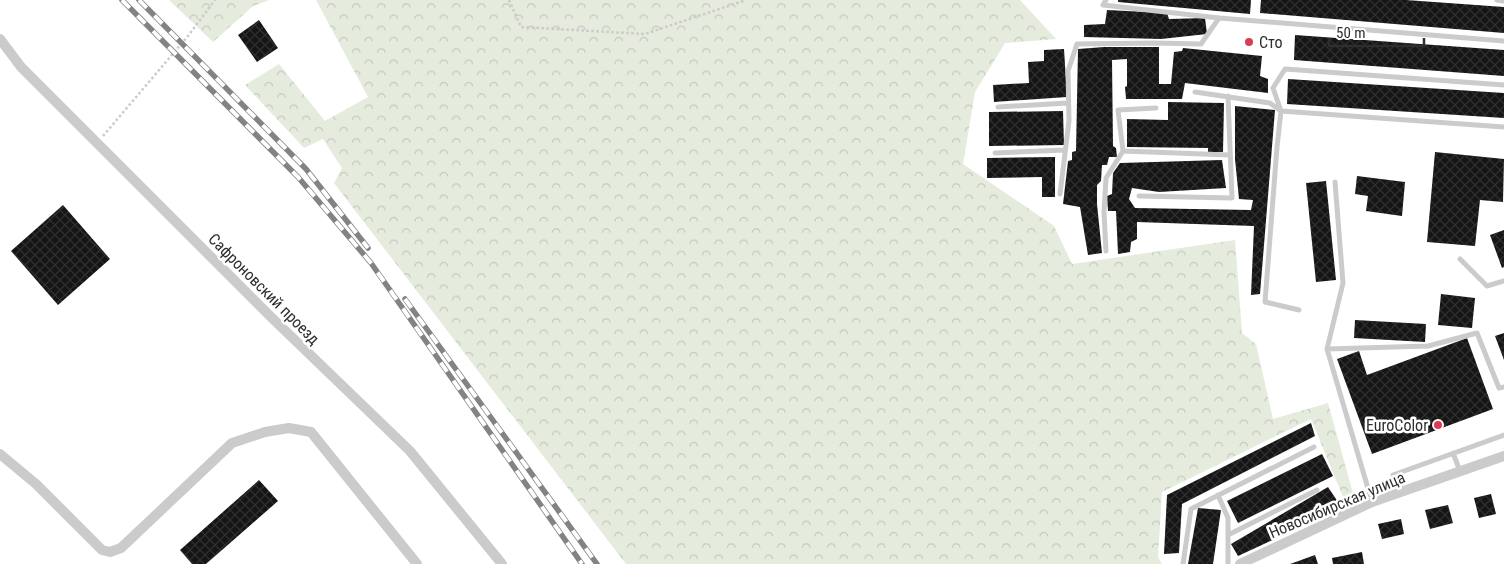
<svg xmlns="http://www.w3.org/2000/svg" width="1504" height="564" viewBox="0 0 1504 564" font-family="'Roboto Condensed',sans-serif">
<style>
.forest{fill:url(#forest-crowns)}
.building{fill:url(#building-cross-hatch)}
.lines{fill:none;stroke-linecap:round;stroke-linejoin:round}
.path{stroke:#cbcbcb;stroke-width:2.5;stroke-dasharray:2.5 2.5;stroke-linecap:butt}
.lane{stroke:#cbcbcb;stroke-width:5}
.street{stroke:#cbcbcb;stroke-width:10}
.rail-casing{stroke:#838383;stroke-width:5.5}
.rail{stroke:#fff;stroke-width:4;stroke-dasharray:11;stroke-linecap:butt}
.poi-dot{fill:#db3b53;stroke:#fff;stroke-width:2}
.labels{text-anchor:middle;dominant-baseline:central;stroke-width:5;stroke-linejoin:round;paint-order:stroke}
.poi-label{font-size:16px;fill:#2e2e2e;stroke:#fff;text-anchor:start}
.street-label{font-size:16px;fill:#2e2e2e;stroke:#fff}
</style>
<defs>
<pattern id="forest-crowns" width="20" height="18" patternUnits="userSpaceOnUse" patternTransform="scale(1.25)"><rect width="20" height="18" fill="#e5ebdd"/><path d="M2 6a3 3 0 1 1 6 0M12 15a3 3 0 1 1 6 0" fill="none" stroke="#c5cabe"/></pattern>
<pattern id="building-cross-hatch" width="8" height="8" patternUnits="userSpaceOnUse" patternTransform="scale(1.25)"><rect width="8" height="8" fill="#151515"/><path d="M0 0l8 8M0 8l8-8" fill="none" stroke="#2f2f2f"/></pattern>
</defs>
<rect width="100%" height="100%" fill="#fff"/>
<path class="forest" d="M169 0H269L253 6 213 42Z
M316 0H1020L1056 39 1005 43 975 92 963 164 1054 226 1072 264 1235 240 1242 333 1256 344 1273 419 1328 403 1354 497 1346 504 1311 419 1162 492 1158 557 1162 564H626L334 183 342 168 323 139 304 148 245 85 279 64 325 121 368 97Z"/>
<path class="building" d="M1118 0H1251L1250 14 1118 2Z
M1261 0H1406L1504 7V33L1260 13Z
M1107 10 1167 13 1169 19 1205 18 1207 34 1161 39 1084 37V25L1105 24Z
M259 20 278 48 257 62 238 35Z
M1295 35 1504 50V76L1294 60Z
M1104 47H1159V84H1171L1174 52 1182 51 1183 48 1262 56 1260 76 1268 79V93L1185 83 1182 99H1126L1125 87 1127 86V59L1112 60 1113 146 1116 148 1117 157H1109L1107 165H1102L1101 181 1097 185V204L1102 253 1088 255 1080 207 1063 204 1068 161 1072 160V152L1076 151 1078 49Z
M1064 49 1067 97 994 102 993 85 1029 83 1028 62 1044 61V50Z
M1288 79 1504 93V118L1287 104Z
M1168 102 1224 103 1223 152H1208V148L1127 147V119L1168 120Z
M1235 106 1275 110 1260 294 1251 295 1254 226 1137 222V239L1131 242 1130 252 1118 254 1116 211H1108L1107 196 1112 194 1113 173 1120 163 1222 160 1226 188 1159 192 1132 188 1129 199 1135 208 1251 210 1253 200 1239 199 1235 159Z
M1063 111 1064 145 989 146V112Z
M1435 152 1504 159 1503 202 1480 200 1475 246 1427 242Z
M1055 157V197H1042V177L987 178V158Z
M1357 176 1405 182 1402 216 1366 211 1368 196 1355 194Z
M1326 181 1336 280 1316 282 1306 183Z
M63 205 110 259 58 305 11 251Z
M1504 230V267L1502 268 1490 235Z
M1441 294 1475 298 1472 328 1438 325Z
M1355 320 1426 324 1425 342 1354 338Z
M1504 333V360L1495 336Z
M1467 338 1493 409 1372 454 1337 359 1359 351 1367 375Z
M1311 423 1315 436 1182 504 1179 553 1164 554 1167 495Z
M1322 454 1333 476 1238 523 1227 501Z
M259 480 278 501 206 564H192L180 550Z
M1328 487 1342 508 1238 556 1231 544Z
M1491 494 1496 514 1479 518 1474 498Z
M1448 505 1453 523 1430 529 1425 510Z
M1198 508 1221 510 1213 564H1188Z
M1401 519 1404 534 1382 539 1378 524Z
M1362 552 1364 564H1333L1332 558Z
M1315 555 1318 564H1290Z"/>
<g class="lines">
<path class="path" d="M509 0 521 27 645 34 746 0
M103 136 188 36 215 0"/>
<path class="lane" d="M1106 0 1103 5 1219 18 1504 41
M1497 0 1504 1
M1195 92 1270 103 1281 111 1504 127
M998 107 1068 103
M1123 151 1118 110 1156 108
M995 153 1065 150
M1335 182 1343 283 1327 349 1372 502
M1060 194 1069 121 1068 71 1077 44 1154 43 1201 44 1219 18
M1139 196 1232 198 1228 96
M1106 251 1104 212 1106 178 1123 151 1229 155
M1460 259 1487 286 1504 281
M1299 310 1265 302 1277 147 1281 111 1273 88 1285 69 1504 85
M1327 349 1428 346 1477 333 1499 388 1504 387
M1453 453 1460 471
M1398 492 1393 475 1504 435
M1218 495 1228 518V564
M1228 535 1317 490
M1183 564 1191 509 1314 447"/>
<path class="street" d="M0 39 21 67 272 318 410 451 502 564
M0 454 36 484 102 550 110 552 121 548 232 443 265 432 289 428 311 432 417 564
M1240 564 1372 502 1504 456"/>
<defs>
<path id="rail" d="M122 0 298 177 371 263 582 564
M139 0 306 169 368 248
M405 299 597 564"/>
</defs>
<use href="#rail" class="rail-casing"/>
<use href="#rail" class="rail"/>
</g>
<g class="poi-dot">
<circle cx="1249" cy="42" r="5"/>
<circle cx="1438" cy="425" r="5"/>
</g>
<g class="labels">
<g class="poi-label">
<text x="1259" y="42">Сто</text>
<text x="1428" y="425" text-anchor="end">EuroColor</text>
</g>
<g class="street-label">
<text transform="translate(264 289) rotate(45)">Сафроновский проезд</text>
<text transform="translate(1337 505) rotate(-23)">Новосибирская улица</text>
</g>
</g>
<path d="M1329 38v8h95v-8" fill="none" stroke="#2e2e2e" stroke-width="2.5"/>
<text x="1336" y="38" font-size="15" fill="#2e2e2e" stroke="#ffffff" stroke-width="4" paint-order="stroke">50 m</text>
</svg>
